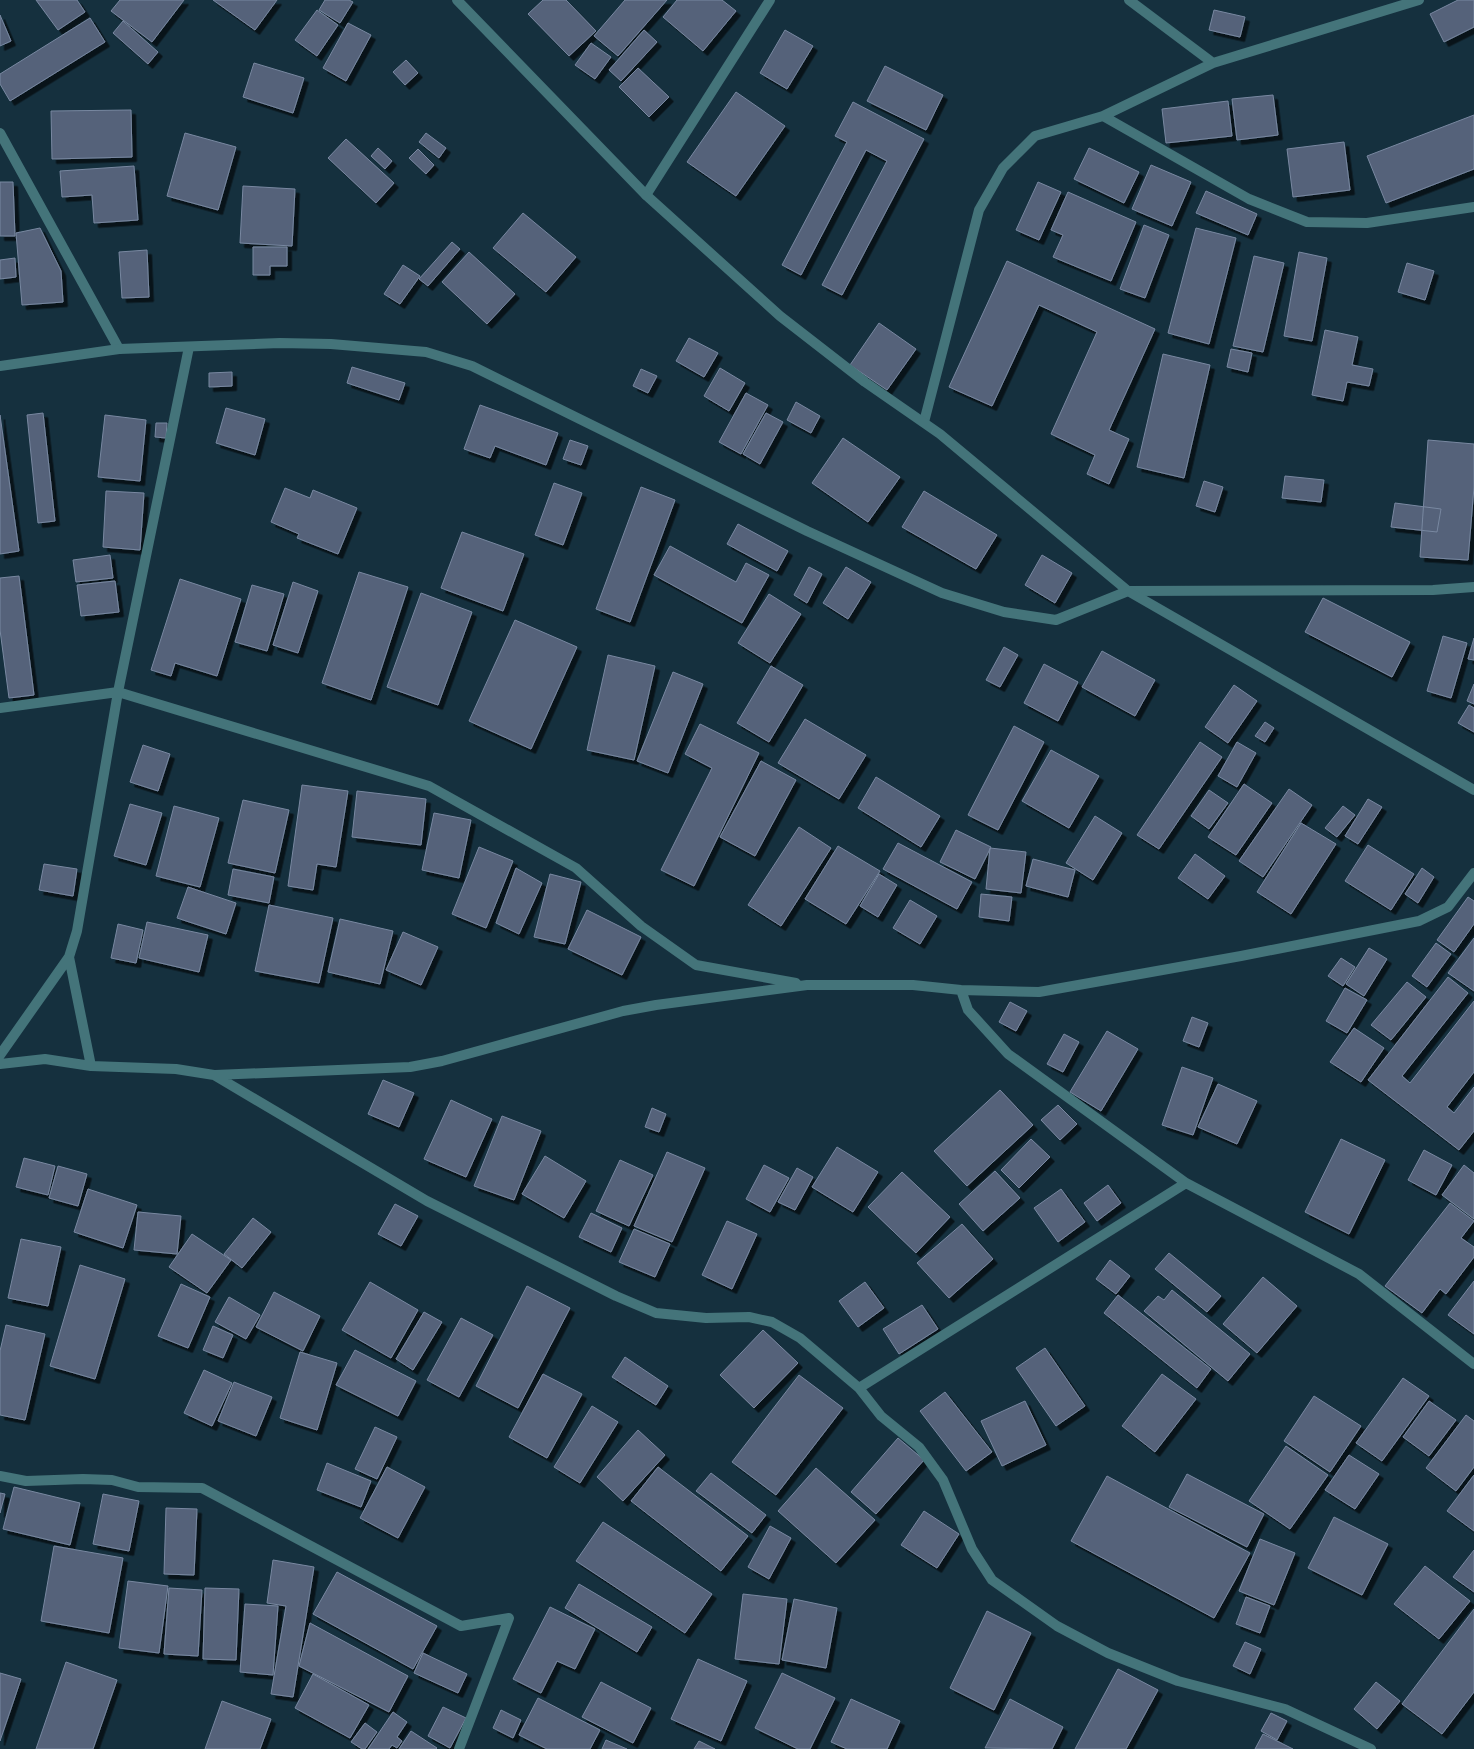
<svg xmlns="http://www.w3.org/2000/svg" width="1474" height="1749" viewBox="0 0 1474 1749" font-family="Inter,sans-serif">
<style>
.building{fill:#54627a;stroke:#7988a1;filter:url(#shadow)}
.lines{fill:none;stroke-linecap:round;stroke-linejoin:round}
.minor{stroke:#44747a;stroke-width:10}
.tertiary{stroke:#44747a;stroke-width:10}
</style>
<defs>
<filter id="shadow"><feDropShadow dx="4.5" dy="4.5" stdDeviation="0" flood-color="#0009"/></filter>
</defs>
<rect width="100%" height="100%" fill="#15303e"/>
<path class="building" d="M36 0H77L85 12 58 30Z
M120 0H184L152 42 111 11Z
M213 0H277L255 30Z
M325 0H349L353 2 340 23 319 10Z
M543 0H566L596 31 569 56 528 14Z
M625 0H667L618 56 594 36Z
M677 0H722L736 11 703 51 663 17Z
M1458 0H1474V27L1444 42 1430 14Z
M317 10 338 25 317 56 295 40Z
M1214 10 1245 17 1240 37 1209 30Z
M0 15 11 41 0 46Z
M90 18 105 42 10 101 0 84V74Z
M123 21 158 52 148 64 113 33Z
M348 23 371 35 346 81 323 68Z
M644 30 657 42 621 81 609 70Z
M785 30 813 46 787 89 760 73Z
M591 43 611 57 595 79 575 65Z
M406 60 418 73 405 85 393 72Z
M254 63 304 78 293 113 243 97Z
M885 66 943 95 926 130 867 101Z
M638 68 669 97 649 117 619 87Z
M736 92 785 126 736 196 687 162Z
M1273 95 1278 135 1237 140 1232 99Z
M1228 101 1232 136 1166 143 1162 109Z
M853 102 924 139 842 295 822 285 887 161 866 150 801 275 782 265 847 142 835 136Z
M131 110 132 157 52 159 51 111Z
M1474 115V169L1386 203 1367 156Z
M185 133 236 147 218 210 167 196Z
M426 133 446 148 439 158 419 142Z
M346 139 394 183 376 203 328 158Z
M1344 142 1350 190 1293 197 1287 149Z
M378 148 392 161 385 169 371 156Z
M1089 148 1139 172 1124 203 1074 179Z
M418 149 434 165 426 174 409 158Z
M1151 165 1191 182 1172 226 1132 209Z
M134 166 138 220 94 223 92 195 62 197 60 171Z
M0 182H13L15 236H0Z
M1038 182 1061 192 1039 240 1016 230Z
M243 186 295 189 292 246 240 243Z
M1206 191 1257 214 1248 235 1196 213Z
M1068 192 1136 222 1111 281 1053 257 1063 235 1051 230Z
M523 213 576 257 546 292 493 248Z
M1144 225 1169 235 1145 298 1120 289Z
M40 228 61 271 63 302 22 305 16 233Z
M1196 228 1236 238 1209 344 1168 333Z
M452 242 460 249 428 286 419 279Z
M253 247H287V266H270V275H253Z
M147 250 149 297 122 298 119 252Z
M469 252 515 294 487 324 442 282Z
M1299 252 1327 258 1312 341 1284 336Z
M1254 256 1284 263 1263 352 1233 346Z
M15 258 16 277 0 279V260Z
M1007 261 1155 329 1109 430 1129 439 1109 484 1087 474 1095 455 1051 434 1097 332 1039 305 992 406 949 387Z
M1407 263 1434 271 1425 300 1398 292Z
M403 265 420 276 400 304 384 294Z
M879 323 916 349 887 390 850 365Z
M1325 330 1358 337 1352 365 1373 369 1369 386 1347 382 1343 401 1312 395Z
M689 338 718 353 704 377 676 361Z
M1231 349 1252 353 1248 372 1227 367Z
M1163 354 1210 365 1184 478 1137 467Z
M352 367 405 383 399 400 347 383Z
M720 368 745 383 729 411 704 396Z
M641 369 657 376 648 393 633 386Z
M232 372V386L209 387V373Z
M746 393 768 405 741 454 719 442Z
M796 402 820 416 811 433 787 420Z
M480 405 558 433 546 465 495 446 490 458 464 449Z
M226 408 265 419 255 455 216 443Z
M43 413 55 521 38 523 27 415Z
M766 413 783 422 760 464 743 454Z
M0 415 19 551 0 554Z
M105 415 146 420 140 481 98 477Z
M156 423H167L166 438 155 437Z
M843 438 900 477 868 522 812 483Z
M570 440 588 446 581 465 563 459Z
M1428 440 1474 444V487L1468 560 1420 557Z
M1285 476 1324 480 1321 502 1282 498Z
M1204 481 1223 487 1215 512 1196 506Z
M554 483 582 493 563 545 535 535Z
M641 487 675 500 630 622 596 609Z
M285 488 310 498 313 490 357 508 338 554 297 538 299 534 271 522Z
M106 491 144 493 140 550 103 547Z
M924 491 997 535 976 569 902 527Z
M1395 503 1441 509 1437 532 1391 527Z
M738 524 788 551 777 571 727 544Z
M462 532 524 554 503 611 441 588Z
M670 546 736 582 746 563 769 575 742 623 654 575Z
M110 555 113 578 76 582 73 560Z
M1042 555 1072 573 1055 603 1025 585Z
M809 567 822 574 807 603 794 595Z
M846 567 871 582 848 619 823 603Z
M359 572 408 587 371 700 322 683Z
M19 576 34 695 9 698 0 630V578Z
M180 579 241 599 217 676 175 663 171 676 151 670Z
M115 581 119 612 81 616 77 585Z
M293 582 318 591 298 653 273 645Z
M252 585 284 594 267 651 235 642Z
M421 593 472 612 438 705 387 687Z
M769 594 801 614 770 663 738 643Z
M1323 598 1410 642 1392 677 1305 632Z
M515 620 577 647 531 749 469 721Z
M1443 636 1467 643 1451 698 1427 691Z
M1474 638V660L1468 659Z
M1004 647 1018 655 1000 687 986 680Z
M1102 651 1155 680 1135 716 1082 687Z
M608 655 655 666 634 760 587 750Z
M1044 664 1078 682 1058 721 1024 703Z
M771 666 803 685 769 742 737 723Z
M673 672 703 684 668 773 637 761Z
M1474 684V704L1467 701Z
M1234 685 1257 701 1228 743 1205 727Z
M1469 705 1474 708V732L1458 723Z
M805 719 866 755 839 799 778 763Z
M1265 722 1274 728 1265 742 1255 736Z
M700 724 759 753 694 886 661 870 712 768 685 754Z
M1014 726 1044 742 998 830 968 815Z
M1200 742 1222 757 1159 849 1137 835Z
M1237 742 1256 753 1237 787 1218 776Z
M143 745 170 754 158 791 130 782Z
M1051 750 1099 776 1069 828 1022 801Z
M761 761 796 780 755 856 720 837Z
M876 777 940 816 921 847 858 808Z
M1244 784 1272 803 1236 855 1208 837Z
M302 785 348 791 336 867 317 864 313 890 288 886Z
M1289 789 1312 805 1263 877 1239 861Z
M1209 790 1228 803 1209 829 1191 816Z
M357 791 426 799 421 845 352 837Z
M1368 799 1382 807 1358 844 1345 836Z
M243 800 289 810 275 873 228 863Z
M130 804 162 813 146 865 114 856Z
M174 806 219 818 200 887 156 876Z
M1343 806 1355 815 1337 837 1325 828Z
M434 813 471 820 459 878 422 870Z
M1095 816 1122 833 1093 880 1066 863Z
M1301 823 1336 844 1291 914 1257 892Z
M799 827 831 848 781 926 748 905Z
M956 830 991 847 975 879 940 862Z
M898 843 972 882 957 909 883 869Z
M1368 845 1414 874 1391 910 1345 881Z
M838 846 880 871 846 924 805 899Z
M479 847 513 861 486 928 452 914Z
M990 848 1026 852 1021 893 986 889Z
M1195 854 1225 876 1208 899 1178 878Z
M1033 859 1075 870 1068 897 1026 886Z
M44 864 77 869 73 896 39 890Z
M516 868 542 883 519 934 496 923Z
M1422 868 1434 877 1418 903 1405 894Z
M233 869 274 877 269 903 228 895Z
M550 874 581 882 565 944 534 937Z
M879 874 897 885 878 917 860 906Z
M188 887 236 903 226 934 177 918Z
M981 894 1012 897 1009 921 979 917Z
M1468 897 1474 901V924L1454 952 1437 940Z
M910 900 937 916 920 944 893 928Z
M269 905 333 918 319 983 255 971Z
M587 910 641 937 622 975 568 949Z
M340 919 393 931 380 984 328 972Z
M147 922 208 935 199 972 139 958Z
M118 924 143 930 136 963 111 958Z
M403 932 438 947 421 985 386 970Z
M1474 938V991L1448 973Z
M1436 943 1451 954 1427 987 1412 976Z
M1369 948 1387 959 1364 996 1346 984Z
M1341 958 1355 967 1343 986 1328 976Z
M1448 977 1468 993 1402 1076 1410 1083 1474 1001V1072L1447 1107 1454 1113 1474 1087V1131L1459 1150 1368 1080Z
M1407 982 1426 997 1391 1040 1371 1025Z
M1345 988 1367 1000 1347 1033 1326 1021Z
M1010 1002 1027 1011 1016 1031 999 1022Z
M1192 1017 1208 1023 1199 1047 1183 1041Z
M1354 1028 1384 1048 1361 1082 1330 1062Z
M1107 1031 1138 1049 1101 1111 1070 1092Z
M1064 1034 1079 1042 1063 1072 1047 1064Z
M1182 1067 1213 1078 1193 1135 1162 1125Z
M383 1080 414 1093 399 1127 368 1114Z
M1218 1084 1257 1101 1237 1144 1198 1127Z
M1000 1090 1033 1125 967 1186 934 1151Z
M451 1100 492 1119 466 1177 424 1159Z
M1058 1105 1077 1124 1060 1140 1041 1120Z
M652 1108 666 1114 659 1132 645 1127Z
M502 1116 541 1131 514 1200 474 1186Z
M1031 1139 1050 1157 1019 1188 1001 1170Z
M1341 1139 1385 1160 1349 1234 1305 1212Z
M837 1147 878 1172 853 1212 812 1187Z
M1424 1150 1452 1165 1436 1195 1408 1180Z
M667 1152 705 1168 672 1242 634 1226Z
M545 1156 586 1181 564 1218 522 1194Z
M24 1158 55 1166 48 1195 16 1187Z
M620 1160 653 1175 629 1226 596 1211Z
M764 1165 789 1178 770 1212 746 1199Z
M1464 1165 1474 1173V1219L1442 1195Z
M58 1166 87 1174 78 1206 49 1198Z
M797 1168 813 1177 795 1210 778 1202Z
M995 1171 1020 1198 983 1231 959 1204Z
M902 1172 950 1217 916 1253 868 1207Z
M1108 1185 1121 1203 1097 1221 1084 1203Z
M88 1189 137 1205 123 1248 74 1232Z
M1061 1189 1085 1222 1058 1242 1034 1208Z
M1450 1203 1474 1221 1461 1238 1474 1247V1257L1446 1294 1440 1289 1422 1313 1385 1286Z
M395 1204 418 1216 401 1246 378 1234Z
M138 1212 181 1216 177 1254 134 1250Z
M591 1213 622 1228 611 1252 579 1237Z
M253 1218 271 1232 242 1268 224 1254Z
M727 1221 757 1234 732 1289 702 1275Z
M962 1224 993 1259 949 1298 917 1263Z
M634 1229 670 1244 655 1277 619 1262Z
M192 1234 231 1260 207 1293 169 1267Z
M21 1239 61 1247 48 1306 8 1298Z
M1169 1253 1221 1296 1207 1312 1155 1269Z
M1110 1260 1130 1276 1116 1294 1096 1279Z
M80 1265 125 1279 95 1379 50 1366Z
M1263 1277 1297 1306 1257 1353 1223 1324Z
M1474 1281V1334L1448 1315Z
M370 1282 418 1310 391 1358 342 1330Z
M865 1282 884 1308 858 1327 839 1301Z
M181 1284 210 1297 188 1348 158 1336Z
M527 1286 570 1308 518 1408 476 1386Z
M1172 1290 1250 1354 1228 1381 1144 1311 1158 1296 1164 1300Z
M274 1292 320 1316 303 1351 256 1327Z
M1118 1295 1211 1369 1197 1388 1104 1313Z
M229 1297 260 1315 246 1339 215 1322Z
M922 1305 938 1329 899 1354 883 1329Z
M424 1312 442 1322 413 1370 396 1359Z
M461 1318 493 1335 459 1397 427 1380Z
M6 1325 45 1334 25 1420 0 1415V1351Z
M213 1326 233 1335 223 1358 203 1350Z
M763 1330 798 1363 754 1408 720 1375Z
M1045 1348 1085 1406 1056 1426 1016 1368Z
M355 1350 416 1381 398 1416 336 1385Z
M300 1352 337 1363 317 1430 280 1418Z
M625 1357 668 1386 656 1405 612 1377Z
M204 1370 232 1383 212 1426 184 1413Z
M543 1374 582 1394 547 1458 509 1437Z
M1162 1374 1196 1399 1155 1452 1122 1426Z
M799 1375 843 1408 776 1495 732 1462Z
M1403 1378 1429 1396 1382 1461 1356 1443Z
M234 1382 272 1397 256 1436 218 1421Z
M945 1392 992 1452 966 1471 920 1411Z
M1314 1396 1361 1426 1330 1472 1284 1441Z
M1025 1401 1046 1445 1002 1466 981 1421Z
M1429 1401 1456 1420 1429 1456 1403 1437Z
M592 1406 618 1422 580 1483 554 1467Z
M1466 1415 1474 1421V1467L1456 1491 1426 1468Z
M375 1427 397 1437 377 1479 355 1469Z
M638 1430 665 1455 623 1501 597 1477Z
M898 1438 924 1460 876 1514 851 1492Z
M1286 1446 1328 1475 1290 1529 1249 1501Z
M1349 1455 1379 1474 1355 1509 1325 1490Z
M327 1463 371 1481 361 1507 317 1490Z
M387 1467 425 1487 398 1538 360 1518Z
M658 1467 748 1536 721 1571 631 1501Z
M816 1468 875 1520 836 1563 778 1511Z
M711 1473 766 1515 752 1533 696 1491Z
M1187 1474 1264 1514 1247 1547 1169 1507Z
M1474 1475V1531L1447 1511Z
M1107 1476 1250 1553 1214 1618 1071 1541Z
M14 1487 80 1503 70 1545 3 1529Z
M0 1493 5 1494 0 1513Z
M103 1494 139 1501 129 1551 93 1544Z
M166 1508 197 1509 194 1575 164 1574Z
M924 1511 959 1534 937 1568 901 1545Z
M1334 1517 1388 1544 1362 1595 1308 1568Z
M603 1522 712 1594 685 1633 576 1561Z
M770 1526 791 1538 769 1579 748 1567Z
M1260 1539 1295 1553 1274 1605 1239 1591Z
M54 1546 123 1558 109 1633 41 1621Z
M1474 1550V1592L1453 1577Z
M273 1560 314 1567 293 1697 271 1694 286 1606 267 1603Z
M1425 1566 1470 1601 1439 1639 1394 1604Z
M337 1572 437 1626 413 1669 313 1614Z
M128 1581 168 1586 159 1653 119 1648Z
M579 1584 652 1627 637 1652 565 1608Z
M169 1588 202 1590 198 1656 164 1654Z
M205 1588 239 1589 236 1660 203 1659Z
M743 1594 787 1599 779 1664 735 1659Z
M1246 1597 1270 1606 1260 1633 1236 1624Z
M794 1599 837 1608 826 1668 782 1660Z
M245 1604 278 1606 273 1675 240 1672Z
M550 1607 595 1629 575 1669 557 1661 541 1693 513 1679Z
M1474 1609V1692L1442 1734 1402 1704Z
M987 1611 1031 1633 994 1710 950 1688Z
M310 1623 408 1676 389 1712 299 1666Z
M1245 1642 1261 1649 1250 1674 1233 1666Z
M423 1653 467 1674 458 1693 414 1673Z
M698 1659 747 1681 721 1741 671 1719Z
M66 1662 117 1680 93 1749H36Z
M1118 1669 1158 1690 1126 1749H1075Z
M0 1673 21 1679 0 1741Z
M782 1673 835 1698 810 1749H798L755 1728Z
M313 1674 369 1705 350 1738 295 1708Z
M601 1682 651 1708 633 1743 582 1717Z
M1376 1682 1400 1701 1377 1729 1354 1709Z
M538 1698 600 1730 590 1749H547L519 1735Z
M851 1699 900 1721 887 1749H847L831 1742Z
M1010 1699 1063 1727 1052 1749 985 1748Z
M222 1701 271 1719 260 1749H205Z
M443 1707 466 1718 450 1748 428 1736Z
M501 1710 521 1720 513 1738 493 1728Z
M393 1712 407 1722 397 1737 402 1741 397 1748 392 1745 389 1749H368Z
M1271 1713 1287 1721 1277 1740 1261 1731Z
M365 1723 377 1732 365 1749H362L351 1742Z
M411 1731 437 1748 436 1749H399Z
M1263 1734 1293 1749H1255Z
M606 1740 627 1749H602Z
M699 1741 715 1749H694Z"/>
<g class="lines">
<path class="minor" d="M1129 0 1213 63
M1103 116 1249 199 1307 222 1367 223 1474 207
M0 133 119 349
M646 195 770 0
M924 422 979 210 1003 168 1035 136 1103 116 1213 63 1419 0
M1128 591 1433 590 1474 587
M0 708 118 692 429 786 576 868 641 926 696 965 796 983
M69 957 91 1066
M961 990 968 1010 1008 1054 1186 1183 1359 1274 1474 1364
M0 1055 69 957 77 931 118 692 189 347
M0 1064 45 1059 91 1066 176 1069 214 1075 427 1201 616 1296 656 1313 706 1318 749 1317 772 1322 800 1338 859 1388 881 1416 919 1447 943 1480 972 1549 992 1580 1057 1626 1108 1653 1178 1681 1285 1709 1371 1749
M215 1075 410 1067 442 1061 623 1011 656 1005 807 985H913L961 990 1039 992 1241 956 1419 921 1448 907 1474 873
M859 1388 1186 1183
M0 1476 26 1481 83 1479 112 1480 138 1487 202 1488 461 1626 509 1618 459 1749"/>
<path class="tertiary" d="M457 0 646 195 780 316 865 382 940 434 1128 591 1474 790
M0 366 119 349 280 343 331 344 426 352 472 366 807 531 942 593 1004 612 1056 620 1128 591"/>
</g>
</svg>
